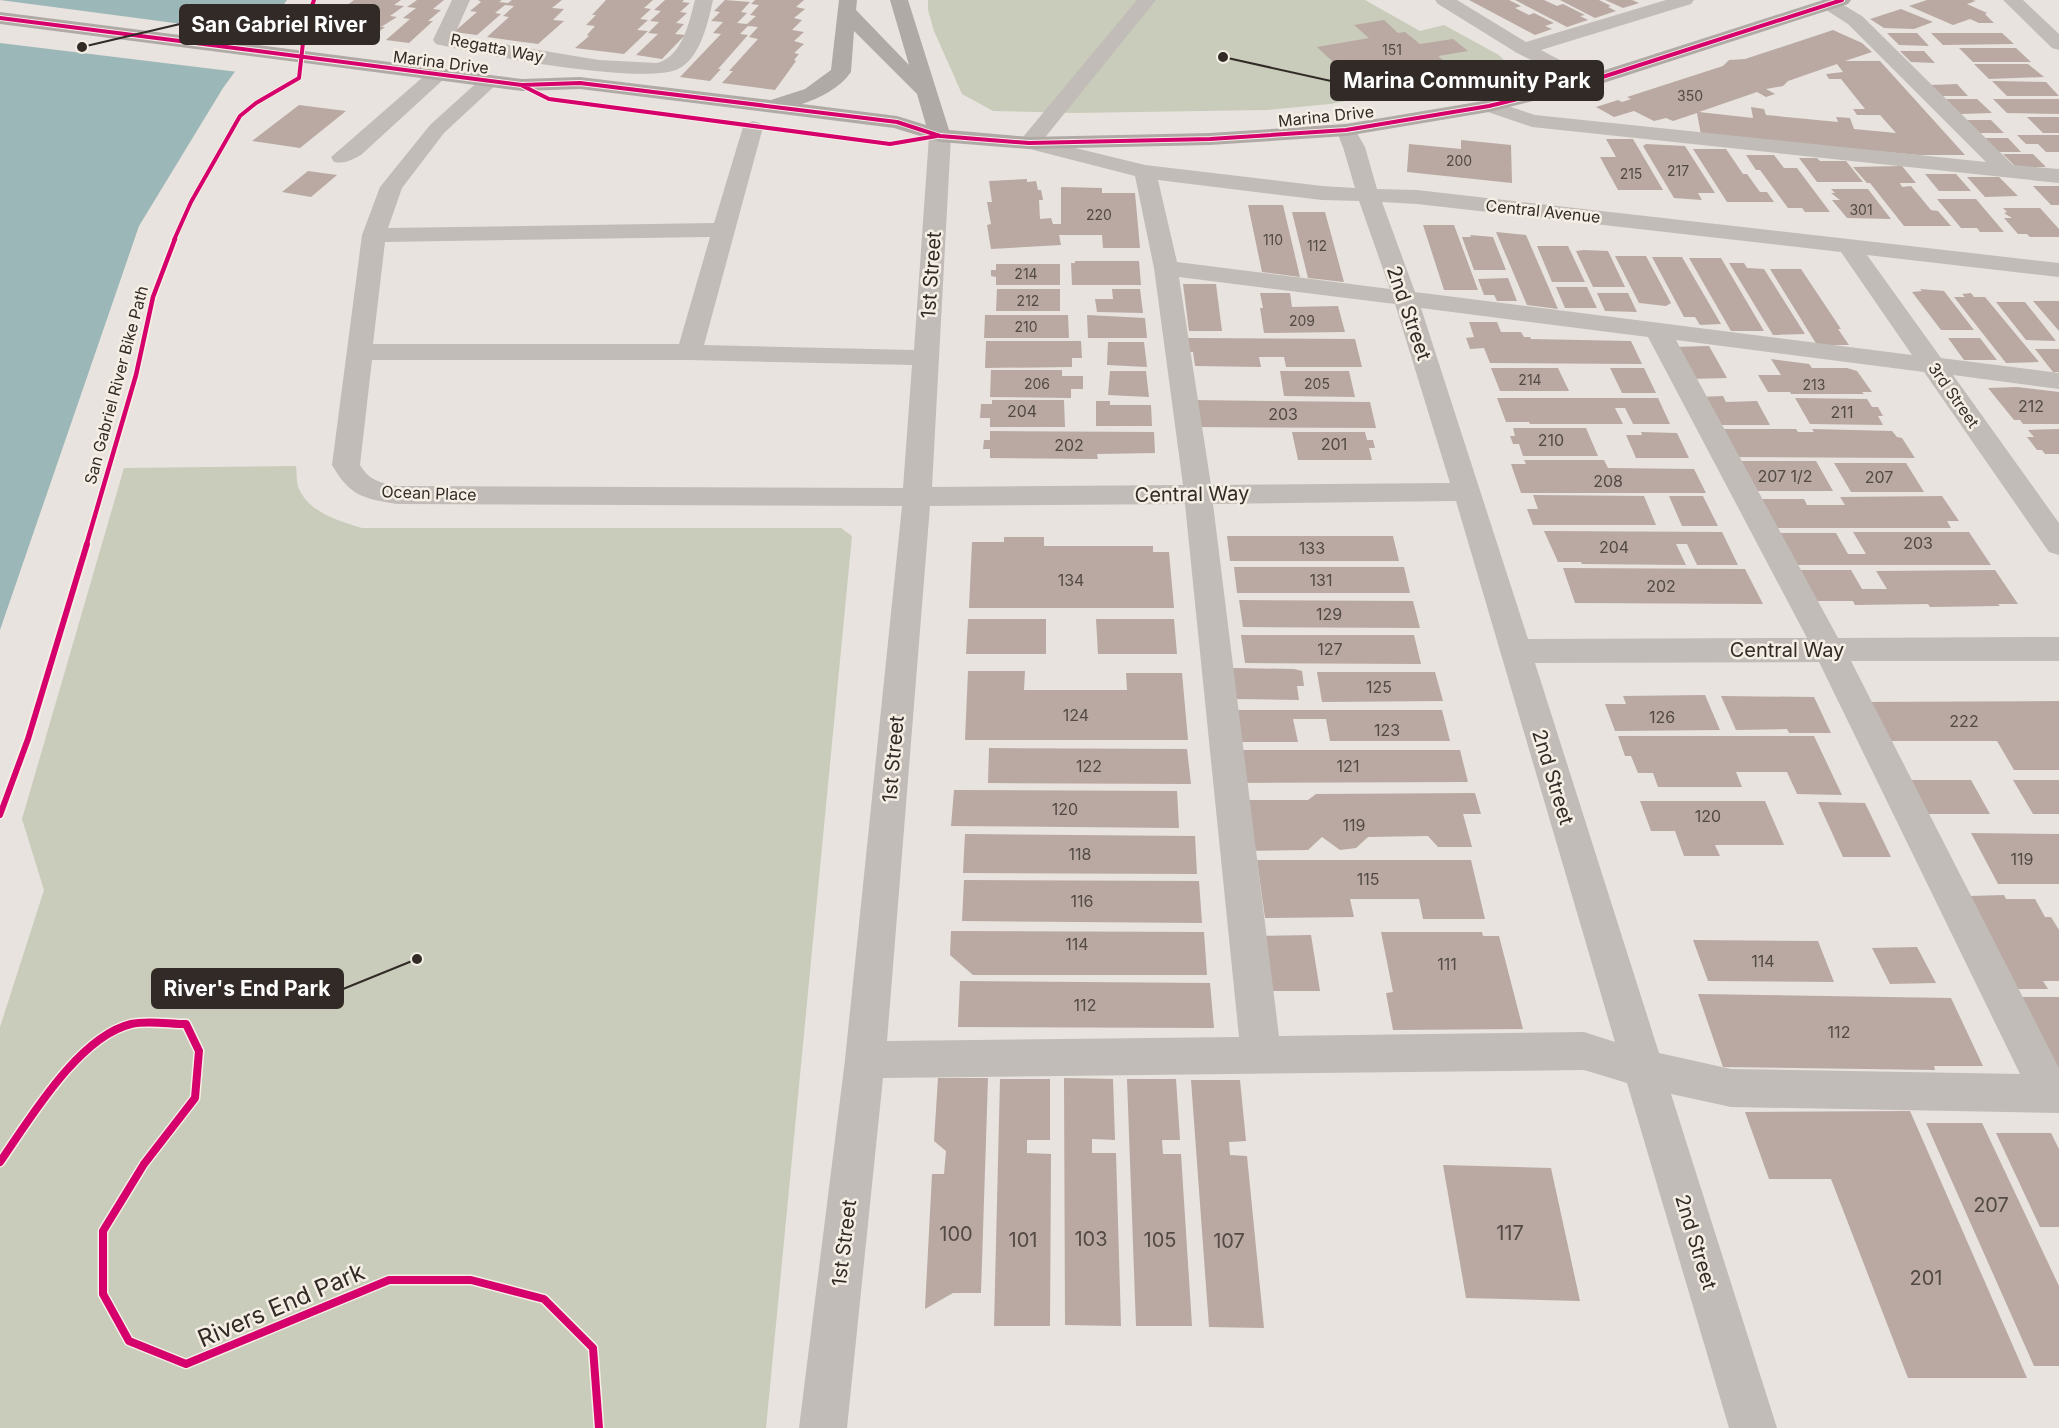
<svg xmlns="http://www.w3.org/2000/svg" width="2059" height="1428" viewBox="0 0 2059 1428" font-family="Inter,sans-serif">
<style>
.green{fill:#c9ccba}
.water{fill:#9cb7b7}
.pier{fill:#e8e3de}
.building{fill:#b9a9a2;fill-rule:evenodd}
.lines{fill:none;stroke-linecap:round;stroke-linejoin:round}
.minor{fill:#c1bcb7;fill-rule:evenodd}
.major{fill:#b0aaa6;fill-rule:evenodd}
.cycleway-far3-casing{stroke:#f5eee5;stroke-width:6}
.cycleway-far2-casing{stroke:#f5eee5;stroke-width:8}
.cycleway-far1-casing{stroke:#f5eee5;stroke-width:10}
.cycleway-casing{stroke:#f5eee5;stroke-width:11}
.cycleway-far3{stroke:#d6006c;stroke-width:4}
.cycleway-far2{stroke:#d6006c;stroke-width:4.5}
.cycleway-far1{stroke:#d6006c;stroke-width:6}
.cycleway{stroke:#d6006c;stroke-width:8}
.labels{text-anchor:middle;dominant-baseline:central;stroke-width:5;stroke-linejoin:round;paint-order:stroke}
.far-number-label{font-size:14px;fill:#534a45}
.far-street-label{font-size:16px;fill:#312a26;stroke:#f5eee5}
.number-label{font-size:16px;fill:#534a45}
.street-label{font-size:20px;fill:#312a26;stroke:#f5eee5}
.near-number-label{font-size:20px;fill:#534a45}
.near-street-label{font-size:24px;fill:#312a26;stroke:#f5eee5}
.leader{fill:none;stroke:#312a26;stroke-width:2}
.callout-dot{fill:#312a26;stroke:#f5eee5;stroke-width:2}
.callout{fill:#312a26;stroke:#312a26;stroke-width:2}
.callout-label{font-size:21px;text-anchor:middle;font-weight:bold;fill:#fff}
</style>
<rect width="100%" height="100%" fill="#e8e3de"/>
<path class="green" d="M928 0H1365L1420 31 1444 25 1499 55 1504 60 1495 69 1478 75 1330 104 1266 110 1074 113 993 111 962 94 934 31 928 10Z
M296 466C297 473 296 483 299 489 310 513 339 521 362 528H841L852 536 766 1428H0V1027L44 890 22 819 124 468Z"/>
<path class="water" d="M0 0H287L223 88 139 226 0 630Z"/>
<path class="pier" d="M0 0 265 35 238 72 0 43Z"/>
<path class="building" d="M354 0H401L394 5 404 6 390 16 397 17 381 27H385L370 39 323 33 338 22 331 21 345 12 339 11Z
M417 0H444L433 9 441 10 428 21H433L409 43 386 40 410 19 403 18 416 8 407 7Z
M478 0H502L499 2 508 3 512 0H562L552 8 564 9 553 20 564 21 538 44 487 37 509 17 503 16 514 6 505 5 495 13 501 14 477 35 454 32 477 12 470 11 481 2Z
M606 0H653L644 8 651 9 640 19 648 20 637 30 648 31 624 54 575 48 589 36 587 35 595 26 586 25 596 15H592Z
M665 0H684L682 2 690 3 680 12 687 13 676 23 684 24 675 34 685 35 662 59 636 55 658 34 648 33 659 22 650 21 661 11 654 10Z
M725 0 750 2 741 12 747 13 737 23 747 24 756 16 750 15 759 5 751 4 755 0H804L796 7 805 9 794 18 802 20 792 30 804 32 794 41 804 44 794 53 799 54 794 60 796 61 775 90 722 83 733 71H729L758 39 749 37 758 27 748 26 740 34 748 35 718 69H721L710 81 680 77 721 34 713 33 723 22 711 21 720 12 714 11Z
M1469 0H1509L1521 6 1515 8 1529 15 1534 13 1554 23 1545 26 1552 29 1535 35Z
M1515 0H1544L1557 6 1563 4 1585 15 1580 16 1588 20 1567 27Z
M1560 0H1599L1611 6 1608 7 1616 11 1595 18Z
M1605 0H1632L1639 3 1623 8Z
M1927 0H1972L1976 1 1967 4 1987 13 1985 14 1994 23H1979L1970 19 1953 25 1909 6Z
M1901 9 1933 22 1914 29 1884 28 1870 19Z
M1384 20 1398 33 1405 32 1420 44 1453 39 1468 51 1438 56 1448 64 1389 74 1381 68 1346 74 1317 47 1369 38 1354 25Z
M1833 30 1862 43 1872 52 1845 61H1880L1965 155H1919L1701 135 1697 113 1673 121 1666 118 1654 121 1634 111 1614 117 1596 107 1618 100 1622 102 1631 99 1627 97 1723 66 1729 60 1745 59ZM1837 64 1843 72 1826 74 1829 79H1841L1865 109H1853L1857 115H1880L1896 133 1854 129 1850 118 1836 117 1838 122 1766 115 1764 109 1751 107 1753 118 1699 112 1757 92 1766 97 1775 94 1766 89 1783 86 1788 81Z
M1887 33H1917L1929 46 1899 45Z
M1931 33H2002L2014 44 1943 45Z
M1959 48H2016L2031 62H1973Z
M1900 51H1924L1935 63 1911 62Z
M1974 64H2028L2044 77 1989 79Z
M1992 81 2046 82 2059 96H2007Z
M1957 84 1968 96H1942L1931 85Z
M1946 99H1977L1992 113 1960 114Z
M1993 99H2059V114L2007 113Z
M299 105 346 111 300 148 252 141Z
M2027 117H2059V133H2043Z
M1963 120H1991L2004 133H1975Z
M2017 135H2059V152H2046L2038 144H2026Z
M1980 138H2008L2021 152H1994Z
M1606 139H1633L1663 190H1618L1600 157H1616Z
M1461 140 1511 145 1512 183 1407 172 1409 144 1461 149Z
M1646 144 1685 146 1715 193H1698L1702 200 1674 198 1643 146Z
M1693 149H1726L1743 174H1747L1760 192H1767L1774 202H1727Z
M2003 154H2033L2046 167H2016Z
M1746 155H1774L1784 168H1797L1830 212H1805L1802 208H1788L1760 170H1756Z
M1799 158H1817L1820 161H1846L1863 182H1817Z
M1902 166 1916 183H1900L1902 187 1911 186 1931 210 1938 211 1951 226H1904L1870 183H1867L1853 167Z
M308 171 337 175 311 197 282 192Z
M1925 174H1956L1971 191H1939Z
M1967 177H1999L2018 196 1985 197Z
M1027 179V182L1036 181 1038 190H1041L1043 200H1039L1040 219 1051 218 1053 224H1061V187L1102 188V193H1135L1140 248H1103L1102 235H1059L1061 245 991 249 987 225 991 224 987 202H992L989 181Z
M2033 186H2059V205H2051Z
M1831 189H1868L1891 219 1847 218 1832 200H1840L1831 193H1835Z
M1937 199H1976L2004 232H1980L1977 228H1961Z
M1248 205H1283L1300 277 1262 272Z
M2003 208H2040L2059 229V237H2030L2027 234H2018L2004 218H2012L2004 213 2007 212Z
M1292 212H1325L1344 282 1308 278Z
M1423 225H1454L1478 290H1444Z
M1496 232 1526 235 1558 309 1527 305Z
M1470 235 1493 237 1506 270H1474L1462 237H1471Z
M1537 246H1568L1585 282H1552Z
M1584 250 1608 251 1625 287H1593L1576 251Z
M1615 256H1646L1671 303 1666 306 1639 303Z
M1652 257H1682L1721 324 1700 325 1695 317H1684Z
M1689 258H1721L1764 331H1731Z
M1075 261H1139L1141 285H1072L1071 263H1075Z
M1729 263H1744L1747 268 1764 269 1805 334 1773 335Z
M996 264H1060V285H996V277L991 276V270H996Z
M1770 269H1801L1841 329H1838L1849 345H1817Z
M1508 278 1517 301H1497L1494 295H1484L1478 279Z
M1183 284H1216L1222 331H1189Z
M1556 287H1587L1597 308H1565Z
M997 289H1060V311H996Z
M1112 289H1140L1143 313 1097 312 1095 299H1113Z
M1920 289 1944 291 1974 330H1941L1912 292 1922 291Z
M1260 293H1290L1292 307 1338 306 1345 332 1264 333 1260 308H1263Z
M1597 293H1628L1637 312 1605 311Z
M1971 293 1974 297H1985L2039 362 2006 363 1954 297H1965L1962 294Z
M2033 301H2059V331Z
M1996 302H2025L2056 341 2026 340Z
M985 315H1068L1069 338H984Z
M1087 315 1145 318 1147 338H1088Z
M1469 322H1497L1501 332H1521L1524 337H1530L1531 339 1631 341 1642 364 1490 363 1484 348 1470 349 1466 338 1474 337Z
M1187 338 1355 339 1362 367H1286L1284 357H1259L1261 367 1195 366 1193 352H1189Z
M1948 338H1980L1997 360H1964Z
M986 341H1081L1082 358H1072V367L985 368Z
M1108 342H1144L1147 367 1107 365Z
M1709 346 1727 378 1689 379 1672 347Z
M2035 349H2059V372H2053Z
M1771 359 1809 364 1812 368H1847L1857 371 1872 392H1862L1864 394H1791L1790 392H1768L1758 375H1781Z
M1491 368H1558L1569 391H1500Z
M1610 368H1644L1656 393H1622Z
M991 370H1062V376H1083V389H1071V398L990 397Z
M1110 371H1146L1149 397 1108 395Z
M1280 371H1349L1355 397 1284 396Z
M2017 387 2059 392V424H2023L2020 420H2014L1988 388Z
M1723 396 1726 402 1757 401 1770 425H1714L1699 397Z
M1497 398H1658L1670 424H1633L1625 408H1615L1623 424H1530L1529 422H1506Z
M1795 398 1867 399 1872 407H1878L1883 416H1878L1883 425 1810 424Z
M992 400H1064L1065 427H990V418H980L981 404H992Z
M1192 400 1370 402 1376 428 1195 427Z
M1096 401H1110V405H1151L1152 426H1096Z
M1513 428H1586L1598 456H1523L1519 444H1513L1510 436H1515Z
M1720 429H1796L1798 432H1814L1812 429 1892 431 1897 437 1902 438 1915 458 1734 457Z
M2059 429V454H2045L2042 450H2037L2027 437H2034L2028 430Z
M990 431 1154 432 1155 453 1097 454 1098 459 990 458V449H983L984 440H990Z
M1292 432H1365L1367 440H1373L1375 448H1369L1372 460H1298Z
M1641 432 1677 433 1689 458H1636L1626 435H1642Z
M1524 460H1604L1608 468 1694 469 1706 493H1521L1511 464H1526Z
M1737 461H1816L1833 491H1753Z
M1834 463H1906L1924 492H1851Z
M1533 495 1644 496 1656 525H1533L1527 509H1538Z
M1669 496H1703L1718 526H1682Z
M1942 496 1959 521H1947L1951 528H1773L1758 499H1804L1807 505H1845L1840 497Z
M1544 531 1722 532 1738 565H1697L1687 544H1676L1686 565 1582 564 1581 562H1558Z
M1853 532H1969L1991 565H1792L1776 533H1836L1848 554H1866Z
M1227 536H1393L1399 561H1230Z
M1004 537H1044V546H1153V552H1169L1174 608H969L972 542H1004Z
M1234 567H1404L1410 593H1237Z
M1563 568 1745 569 1763 604 1575 603Z
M1797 570H1851L1862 589H1887L1876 571 1995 570 2018 604H1998L2000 606 1930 607 1928 604 1855 605 1853 601H1814Z
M1239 600 1413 601 1420 628 1243 627Z
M968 619H1046V654H966Z
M1096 619H1174L1177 654H1098Z
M1241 635H1414L1421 664 1245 663Z
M1231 668 1294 669 1302 671 1304 686H1297L1299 700 1234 699Z
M968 671H1025L1024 690H1127L1126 673H1182L1188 740H965Z
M1317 672H1435L1443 701 1322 702Z
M1705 695 1720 730 1615 731 1605 704H1626L1623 696Z
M1721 696 1814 697 1831 733H1789L1787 729 1736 730Z
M2059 701V770H2014L1997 741H1881L1860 702Z
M1234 710H1442L1450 741H1330L1326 719H1293L1298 742H1238Z
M1618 736H1814L1842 795 1797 794 1787 772H1736L1742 787H1658L1653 773H1638L1631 756H1625Z
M989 748 1187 749 1191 784 988 783Z
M1229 750H1460L1468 782 1233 783Z
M1901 780H1971L1990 814H1919Z
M2013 780H2059V814H2033Z
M954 790 1177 791 1179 828 951 826Z
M1475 793 1481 814H1463L1472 847H1438L1428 836 1368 837 1356 848 1340 850 1322 837 1308 850 1245 851 1238 800H1308L1316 794Z
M1640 801H1765L1784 845H1715L1720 856H1684L1675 831H1651Z
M1818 802 1865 803 1891 857H1843Z
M1971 833 2059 834V884H1998Z
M965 834 1195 836 1197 874 963 873Z
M1257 860H1471L1485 919H1423L1419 899H1350L1354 917 1265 918Z
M964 880 1199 881 1202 923 962 921Z
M2004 895 2006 899H2035L2045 917H2051L2059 930V981H2043L2048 989H2017L1969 896Z
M951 931 1204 932 1207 975H973L950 955Z
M1381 932H1482L1483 936H1499L1523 1029 1393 1030 1386 993 1393 992Z
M1311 935 1320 991H1262L1255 936Z
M1693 940 1818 941 1834 982 1708 981Z
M1917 947 1936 983 1890 984 1872 948Z
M960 981 1210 983 1214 1028 958 1027Z
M1698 994 1951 998 1983 1066H1934L1935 1070 1723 1067Z
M2006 997H2059V1076Z
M938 1078H988L981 1293H953L925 1309 932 1174H944L946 1151 934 1141Z
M1064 1078 1113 1079 1115 1140 1092 1139V1153H1116L1121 1326 1065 1325Z
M1000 1079H1050V1140H1027V1153L1051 1154 1050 1326H994Z
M1127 1079H1176L1180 1140H1162L1163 1154H1181L1192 1326H1136Z
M1191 1080H1240L1246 1141 1229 1142 1230 1155 1247 1156 1264 1328 1209 1327Z
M1910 1111 2027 1378H1908L1831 1179H1769L1745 1112Z
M1926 1123H1982L2059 1286V1366H2034Z
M1996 1133H2051L2059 1149V1227H2040Z
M1443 1165 1551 1168 1580 1301 1466 1298Z"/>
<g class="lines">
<path class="minor" d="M452 0H470L454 36 599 60 657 63C683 56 689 22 695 0H713C708 22 701 56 680 68 648 87 477 54 436 44L433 40Z
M1137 0H1156L1043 140 1145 165 1322 186 1355 188 1343 147 1336 130 1339 126 1346 124 1353 126 1365 147 1377 189 1417 190 2059 263V277L1867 255 1941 358 2059 373V389L1953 375 2059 523V555L2049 552 1924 372 1676 340 1838 638 2059 637V661H1851L2059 1068V1113L1731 1107 1671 1094 1777 1428H1729L1627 1083 1584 1070 883 1078 847 1428H799L845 1060 902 506 397 504C363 499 349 495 332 465L362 235 380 187 430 125 483 77H497L500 81 444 133 402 188 388 228 714 223 743 127 746 123 753 121 760 123 763 127 704 345 914 350 929 136 933 132 940 130 947 132 951 136 932 487 1183 485 1154 268 1135 176 1022 147 1018 143ZM1158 180 1322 200 1359 201 1390 289 1177 262ZM1382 202 1417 204 1841 252 1912 355 1415 292ZM710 237 679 344H373L385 242ZM1179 277 1395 304 1450 483 1211 485ZM1421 308 1648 337 1807 638 1528 639ZM372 360H689L912 365 903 488 397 486C380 483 369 480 360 465ZM1456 501 1615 1042 1584 1032 1279 1036 1213 504ZM1185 504 1239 1037 887 1041 930 506ZM1819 662 2020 1074 1731 1069 1659 1053 1535 663Z
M1435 0H1457L1526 42 1666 0H1694L1691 4 1541 50 1594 78 1597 82 1594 86 1587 88 1517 53 1438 4Z
M1823 0H1835L1862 16 2013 165 2059 169V183L1532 127 1482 110 1479 106 1482 102 1489 100 1535 115 1986 162 1848 24 1823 8 1820 4Z
M2003 0H2023L2059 34V50L2052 48Z
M438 68 445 70 448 74 445 78 361 155C351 160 346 164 334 162L331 157 345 145 431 70Z"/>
<path class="major" d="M839 0H857L856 10 909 65 890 0H908L949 130 1029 137 1210 133 1346 124 1489 100 1580 78 1823 0H1851L1848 4 1594 86 1489 112 1346 136 1210 145 1029 149 940 142 894 128 580 89 522 91 0 24V12L522 79 580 77 771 100 805 89 831 70ZM854 31 917 94 926 125 897 116 802 104C820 98 840 88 851 72Z"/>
<defs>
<path id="cycleway-far3" d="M0 18 522 85 580 83 897 122 940 136 1029 143 1210 139 1346 130 1489 106 1587 82 1842 0
M523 86 549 99 890 144 937 136
M174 240 191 202 240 116 256 103 299 78 305 25 314 0"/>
<path id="cycleway-far2" d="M86 546 136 375 153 297 175 239"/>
<path id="cycleway-far1" d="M0 815 28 739 87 544"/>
<path id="cycleway" d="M0 1162C30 1119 78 1037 131 1024 147 1020 169 1024 186 1024L199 1051 195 1098 144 1164 103 1231V1294L129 1341 186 1364 389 1280H471L544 1299 593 1348 599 1428"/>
</defs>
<use href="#cycleway-far3" class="cycleway-far3-casing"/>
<use href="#cycleway-far2" class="cycleway-far2-casing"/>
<use href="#cycleway-far1" class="cycleway-far1-casing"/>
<use href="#cycleway" class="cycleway-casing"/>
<use href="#cycleway-far3" class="cycleway-far3"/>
<use href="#cycleway-far2" class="cycleway-far2"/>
<use href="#cycleway-far1" class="cycleway-far1"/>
<use href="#cycleway" class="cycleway"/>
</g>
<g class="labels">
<g class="far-number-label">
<text x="1392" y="49">151</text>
<text x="1690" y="95">350</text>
<text x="1459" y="160">200</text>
<text x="1678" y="170">217</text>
<text x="1631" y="173">215</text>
<text x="1861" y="209">301</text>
<text x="1099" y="214">220</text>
<text x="1273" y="239">110</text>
<text x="1317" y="245">112</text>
<text x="1026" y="273">214</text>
<text x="1028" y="300">212</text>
<text x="1302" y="320">209</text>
<text x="1026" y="326">210</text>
<text x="1530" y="379">214</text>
<text x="1037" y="383">206</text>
<text x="1317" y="383">205</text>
<text x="1814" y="384">213</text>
</g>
<g class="far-street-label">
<text transform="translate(497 48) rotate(11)">Regatta Way</text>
<text transform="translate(441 62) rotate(7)">Marina Drive</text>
<text transform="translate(1326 116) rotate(-6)">Marina Drive</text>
<text transform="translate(1543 211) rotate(6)">Central Avenue</text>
<text transform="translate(116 385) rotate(-75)">San Gabriel River Bike Path</text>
<text transform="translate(1954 395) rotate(55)">3rd Street</text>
<text transform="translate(429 493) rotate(2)">Ocean Place</text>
</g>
<g class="number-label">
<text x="2031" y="406">212</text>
<text x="1022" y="411">204</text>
<text x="1842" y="412">211</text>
<text x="1283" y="414">203</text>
<text x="1551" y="440">210</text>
<text x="1334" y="444">201</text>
<text x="1069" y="445">202</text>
<text x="1785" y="476">207 1/2</text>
<text x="1879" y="477">207</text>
<text x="1608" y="481">208</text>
<text x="1918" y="543">203</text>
<text x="1614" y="547">204</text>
<text x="1312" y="548">133</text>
<text x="1071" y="580">134</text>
<text x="1321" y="580">131</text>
<text x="1661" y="586">202</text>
<text x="1329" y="614">129</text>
<text x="1330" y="649">127</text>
<text x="1379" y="687">125</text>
<text x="1076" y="715">124</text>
<text x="1662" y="717">126</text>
<text x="1964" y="721">222</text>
<text x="1387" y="730">123</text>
<text x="1089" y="766">122</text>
<text x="1348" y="766">121</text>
<text x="1065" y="809">120</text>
<text x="1708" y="816">120</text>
<text x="1354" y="825">119</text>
<text x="1080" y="854">118</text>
<text x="2022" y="859">119</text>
<text x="1368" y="879">115</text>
<text x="1082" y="901">116</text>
<text x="1077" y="944">114</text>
<text x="1763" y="961">114</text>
<text x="1447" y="964">111</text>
<text x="1085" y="1005">112</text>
<text x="1839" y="1032">112</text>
</g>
<g class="street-label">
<text transform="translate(931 275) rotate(-86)">1st Street</text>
<text transform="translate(1409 313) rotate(71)">2nd Street</text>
<text transform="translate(1192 494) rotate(-1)">Central Way</text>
<text x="1787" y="650">Central Way</text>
<text transform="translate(893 759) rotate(-85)">1st Street</text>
<text transform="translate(1553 777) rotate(73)">2nd Street</text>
<text transform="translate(1696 1242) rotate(73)">2nd Street</text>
<text transform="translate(844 1243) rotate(-83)">1st Street</text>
</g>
<g class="near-number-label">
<text x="1991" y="1205">207</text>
<text x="1510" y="1233">117</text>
<text x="956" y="1234">100</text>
<text x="1091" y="1239">103</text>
<text x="1023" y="1240">101</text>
<text x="1160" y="1240">105</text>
<text x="1229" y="1241">107</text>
<text x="1926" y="1278">201</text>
</g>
<g class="near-street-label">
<text transform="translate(281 1305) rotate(-23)">Rivers End Park</text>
</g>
</g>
<path class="leader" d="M82 47L180 24M1223 57L1331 81M417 959L343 989"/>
<g class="callout-dot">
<circle cx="82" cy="47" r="6"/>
<circle cx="1223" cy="57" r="6"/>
<circle cx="417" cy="959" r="6"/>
</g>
<g class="callout">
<rect x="180" y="5" width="199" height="39" rx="6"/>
<rect x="1331" y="61" width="272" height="39" rx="6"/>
<rect x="152" y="969" width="191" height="39" rx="6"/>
</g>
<g class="callout-label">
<text x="279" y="32">San Gabriel River</text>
<text x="1467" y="88">Marina Community Park</text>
<text x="247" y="996">River's End Park</text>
</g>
</svg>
